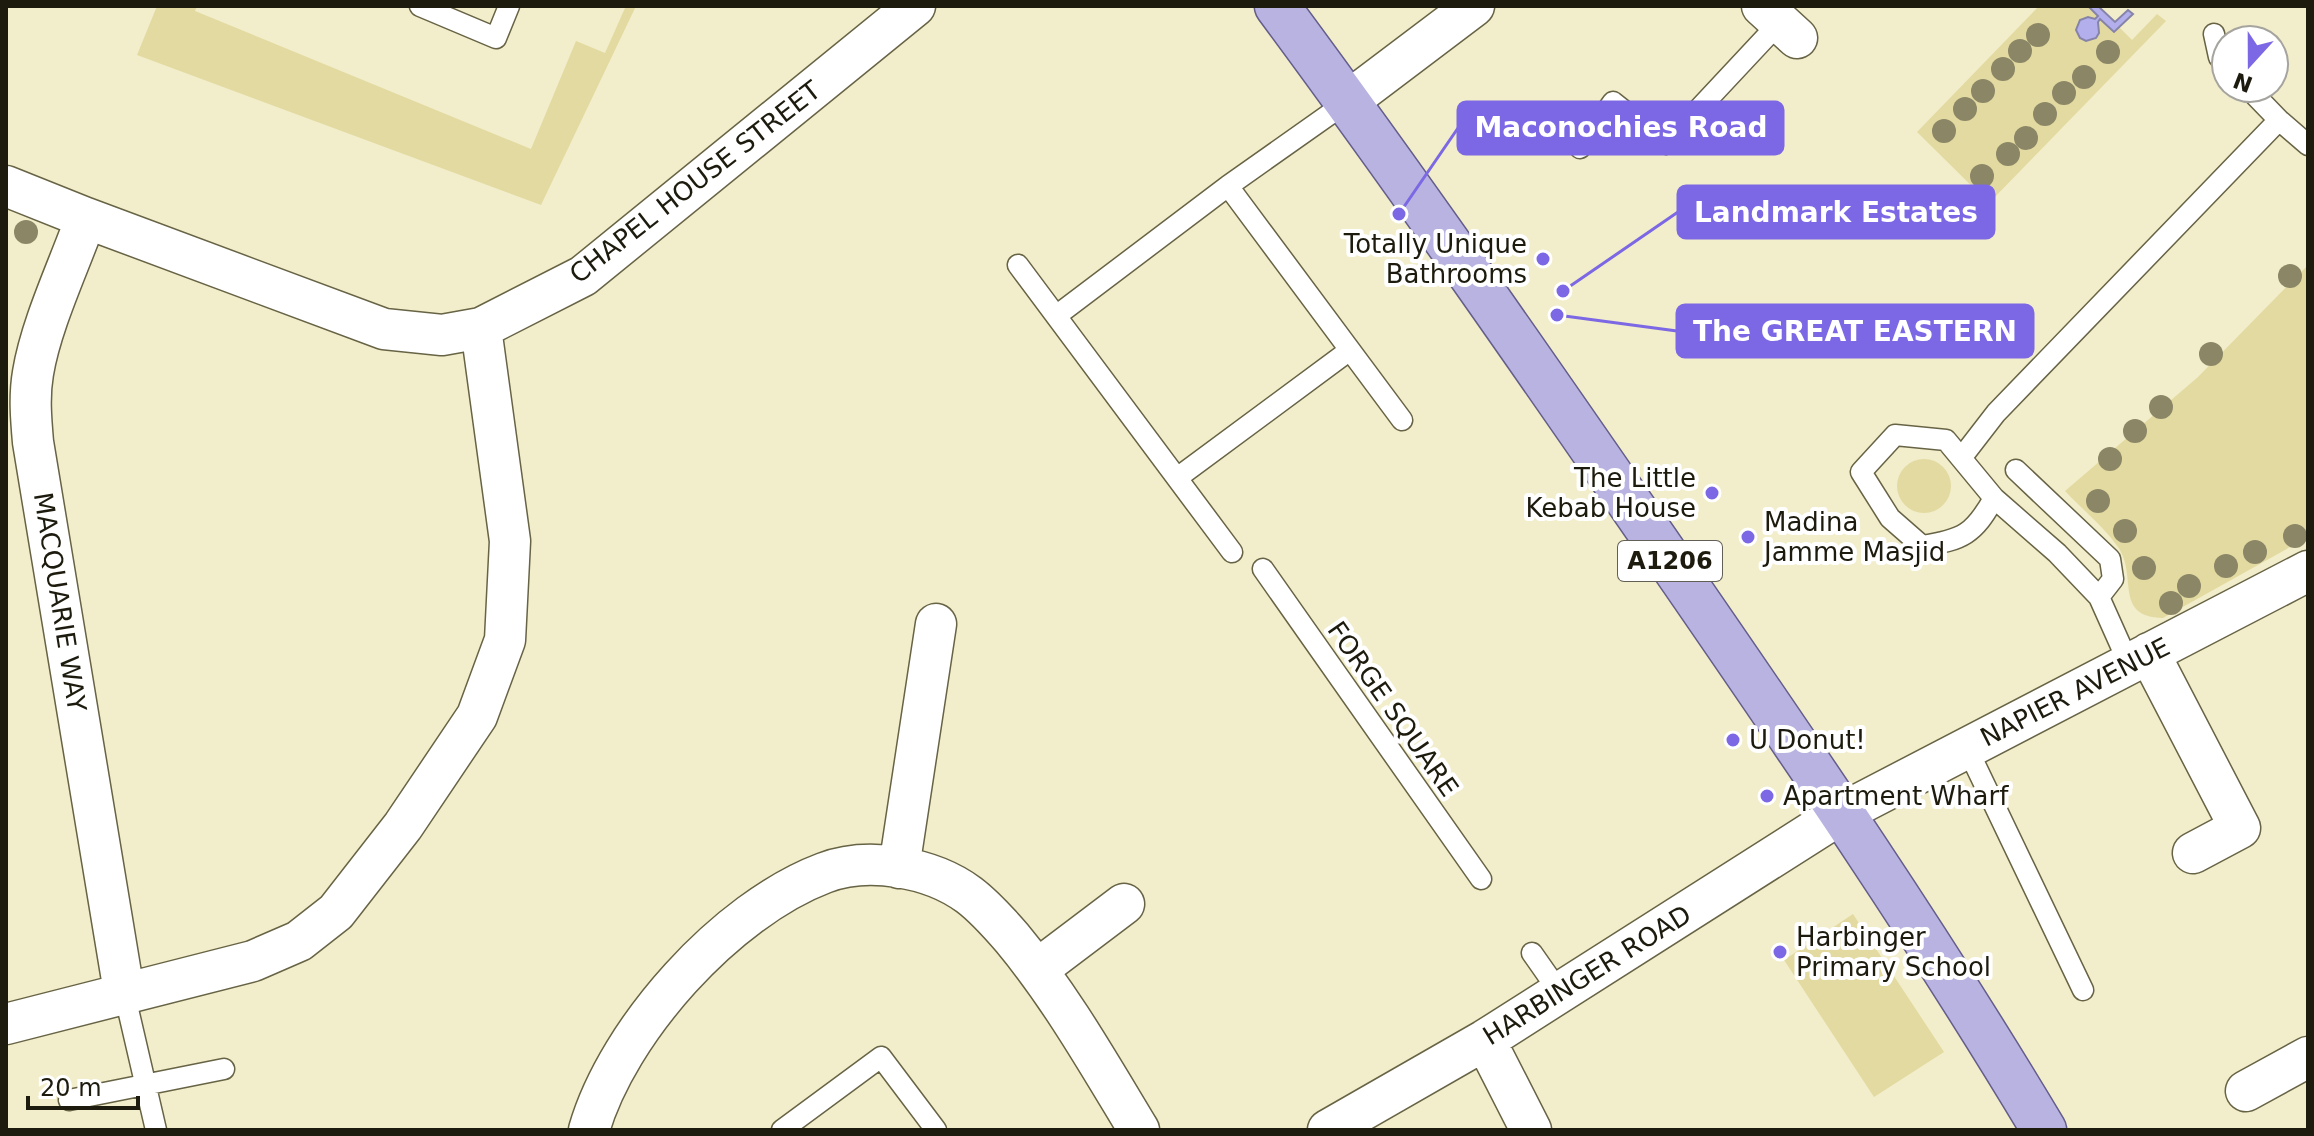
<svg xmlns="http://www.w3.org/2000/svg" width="2314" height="1136" viewBox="0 0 2314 1136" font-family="'DejaVu Sans',sans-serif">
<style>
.green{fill:#e3daa1}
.water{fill:#b3afec;stroke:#8683a9;stroke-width:2}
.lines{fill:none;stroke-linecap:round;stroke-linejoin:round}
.service-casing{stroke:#676345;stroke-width:23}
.minor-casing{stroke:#676345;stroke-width:43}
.primary-casing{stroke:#635d8a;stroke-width:47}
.service{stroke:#fff;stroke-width:20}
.minor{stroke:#fff;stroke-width:40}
.primary{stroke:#b8b3e1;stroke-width:44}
.tree{fill:#8b8666}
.poi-dot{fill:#7c68e4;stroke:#fff;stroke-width:3}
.labels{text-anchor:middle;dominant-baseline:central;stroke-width:8;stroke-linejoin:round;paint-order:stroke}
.shield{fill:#fff;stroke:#615f56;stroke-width:2}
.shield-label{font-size:24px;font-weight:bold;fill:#1d1b0e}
.street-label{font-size:26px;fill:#1d1b0e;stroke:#fff}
.poi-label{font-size:26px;fill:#1d1b0e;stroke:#fff;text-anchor:start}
.leader{fill:none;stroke:#7c68e4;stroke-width:3}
.callout-dot{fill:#7c68e4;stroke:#fff;stroke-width:3}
.callout{fill:#7c68e4;stroke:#7c68e4;stroke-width:3}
.callout-label{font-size:28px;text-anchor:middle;font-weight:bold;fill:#fff}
</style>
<rect width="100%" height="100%" fill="#f2edca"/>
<path class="green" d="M157 6H197L195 11 531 149 576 41 605 53 625 8 621 6H636L541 205 137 55Z
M2039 6H2098L2132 40 2157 14 2166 21 1989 203 1917 132Z
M2308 265V537L2163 618C2113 617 2138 575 2118 547 2104 527 2082 509 2065 491L2198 377Z
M1897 486a27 27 0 1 1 54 0a27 27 0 1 1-54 0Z
M1853 914 1944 1052 1874 1097 1784 960Z"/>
<path class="water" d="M2088 6H2098L2115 22 2128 10 2133 14 2114 32 2100 19 2098 22 2099 33 2096 38 2086 41 2080 38 2076 30 2080 20 2088 17 2095 19 2098 16Z"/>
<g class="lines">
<defs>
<path id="service" d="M420 6 496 38 509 6
M2214 34 2219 57 2226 64
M2248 88 2279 120 2308 145
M1580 148 1613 102 1666 144 1780 22
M1228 186 1402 420
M1018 265 1232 552
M1056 316 1228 186 1347 102
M1962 457 1996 413 2279 120
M2016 470 2110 559 2113 579 2099 597
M1177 478 1350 350
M1994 498 1946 440 1895 435 1861 472 1890 518 1922 546C1963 540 1974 534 1994 498L2057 553 2099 597 2129 664
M1263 569 1481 879
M1967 748 2083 990
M1532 953 1560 993
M124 992 156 1130
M69 1100 224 1069
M782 1130 881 1057 936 1130"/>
<path id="minor" d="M1762 6 1797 38
M1347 102 1474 6
M6 186 86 218 384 329 442 335 481 328 583 276 915 6
M86 218C69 266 41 324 33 373 29 396 31 419 33 442L124 992
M2149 653 2240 828 2193 853
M899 868 936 624
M1038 969 1124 904
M6 1024 253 961 299 941 336 912 403 826 477 716 505 640 510 541 481 328
M1485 1040 1531 1130
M2246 1091 2308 1057
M589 1130C618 1030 726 910 824 873 868 856 931 867 969 895 985 907 999 923 1012 938 1061 997 1099 1064 1139 1130
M1328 1130 1485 1040 1842 813 2308 571"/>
<path id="primary" d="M1277 6C1414 191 1545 380 1676 570 1803 754 1929 938 2044 1130"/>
</defs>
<use href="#service" class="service-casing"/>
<use href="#minor" class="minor-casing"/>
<use href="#primary" class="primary-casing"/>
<use href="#service" class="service"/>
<use href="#minor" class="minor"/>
<use href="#primary" class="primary"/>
</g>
<g class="tree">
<circle cx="2038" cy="35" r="12"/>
<circle cx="2020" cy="51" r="12"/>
<circle cx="2108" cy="52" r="12"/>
<circle cx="2003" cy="69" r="12"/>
<circle cx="2084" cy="77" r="12"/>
<circle cx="1983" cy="91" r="12"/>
<circle cx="2064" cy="93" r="12"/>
<circle cx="1965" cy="109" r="12"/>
<circle cx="2045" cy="114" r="12"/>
<circle cx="1944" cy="131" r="12"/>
<circle cx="2026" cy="138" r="12"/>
<circle cx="2008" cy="154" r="12"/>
<circle cx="1982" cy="176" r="12"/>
<circle cx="26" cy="232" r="12"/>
<circle cx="2290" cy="276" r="12"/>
<circle cx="2211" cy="354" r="12"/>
<circle cx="2161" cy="407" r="12"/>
<circle cx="2135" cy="431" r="12"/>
<circle cx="2110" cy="459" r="12"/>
<circle cx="2098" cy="501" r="12"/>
<circle cx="2125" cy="531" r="12"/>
<circle cx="2295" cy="536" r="12"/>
<circle cx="2255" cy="552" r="12"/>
<circle cx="2226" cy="566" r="12"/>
<circle cx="2144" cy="568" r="12"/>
<circle cx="2189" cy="586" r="12"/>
<circle cx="2171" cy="603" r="12"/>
</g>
<g class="poi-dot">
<circle cx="1543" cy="259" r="8"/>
<circle cx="1712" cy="493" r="8"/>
<circle cx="1748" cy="537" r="8"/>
<circle cx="1733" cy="740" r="8"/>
<circle cx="1767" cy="796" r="8"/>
<circle cx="1780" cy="952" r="8"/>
</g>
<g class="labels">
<rect class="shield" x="1618" y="541" width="104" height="40" rx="6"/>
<g class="shield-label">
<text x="1670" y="561">A1206</text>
</g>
<g class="street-label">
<text transform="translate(695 182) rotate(-38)">CHAPEL HOUSE STREET</text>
<text transform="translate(60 602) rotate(81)">MACQUARIE WAY</text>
<text transform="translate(2075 692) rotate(-27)">NAPIER AVENUE</text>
<text transform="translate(1393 709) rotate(55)">FORGE SQUARE</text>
<text transform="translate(1587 975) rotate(-32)">HARBINGER ROAD</text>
</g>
<g class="poi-label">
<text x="1527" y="244" text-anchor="end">Totally Unique<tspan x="1527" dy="30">Bathrooms</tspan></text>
<text x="1696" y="478" text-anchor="end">The Little<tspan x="1696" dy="30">Kebab House</tspan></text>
<text x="1764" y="522">Madina<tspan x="1764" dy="30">Jamme Masjid</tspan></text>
<text x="1749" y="740">U Donut!</text>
<text x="1783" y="796">Apartment Wharf</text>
<text x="1796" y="937">Harbinger<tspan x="1796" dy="30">Primary School</tspan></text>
</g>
</g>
<path class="leader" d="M1399 214L1458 128M1563 291L1678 212M1557 315L1677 331"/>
<g class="callout-dot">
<circle cx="1399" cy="214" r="8"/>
<circle cx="1563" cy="291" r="8"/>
<circle cx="1557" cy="315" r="8"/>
</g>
<g class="callout">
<rect x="1458" y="102" width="325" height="52" rx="8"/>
<rect x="1678" y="186" width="316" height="52" rx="8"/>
<rect x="1677" y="305" width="356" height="52" rx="8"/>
</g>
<g class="callout-label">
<text x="1621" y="137">Maconochies Road</text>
<text x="1836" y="222">Landmark Estates</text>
<text x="1855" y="341">The GREAT EASTERN</text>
</g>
<rect width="2314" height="1136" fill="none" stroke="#1d1b0e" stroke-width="16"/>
<g transform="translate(2250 64) rotate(201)"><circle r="38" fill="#ffffff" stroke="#a5a49f" stroke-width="2"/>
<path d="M0-6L14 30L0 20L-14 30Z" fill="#7c68e4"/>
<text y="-12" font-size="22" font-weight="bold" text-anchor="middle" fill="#1d1b0e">N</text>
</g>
<path d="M28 1096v12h110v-12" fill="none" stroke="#1d1b0e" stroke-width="4"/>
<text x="40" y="1096" font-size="24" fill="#1d1b0e" stroke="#ffffff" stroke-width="6" paint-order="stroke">20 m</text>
</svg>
